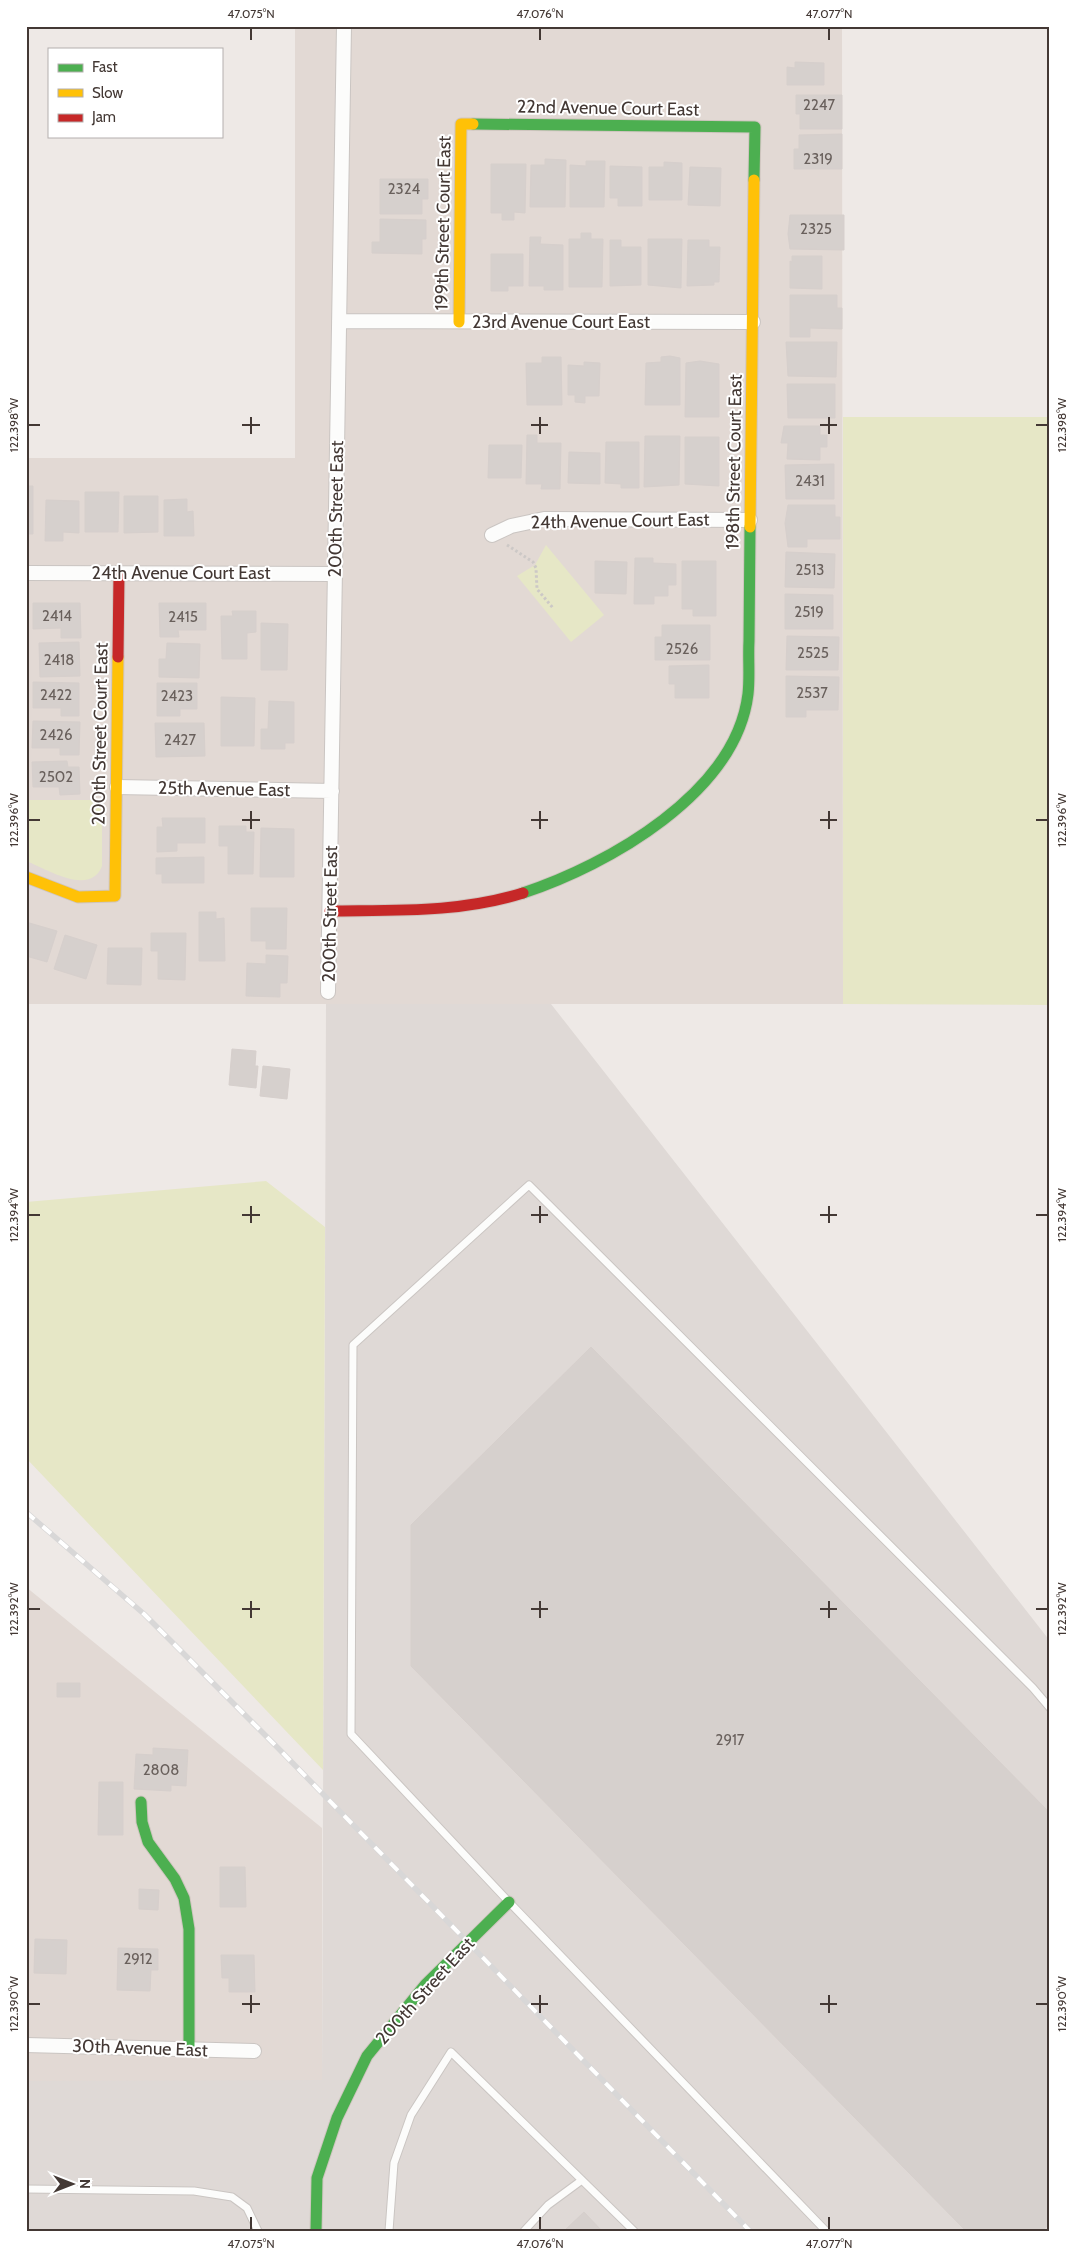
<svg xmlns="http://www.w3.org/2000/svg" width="1076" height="2257" viewBox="0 0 1076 2257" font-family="Cabin,sans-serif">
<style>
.residential{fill:#e2d9d4}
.industrial{fill:#dfd9d6}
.green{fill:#e6e7c6}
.building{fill:#d6d0cd;stroke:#d6cfcc}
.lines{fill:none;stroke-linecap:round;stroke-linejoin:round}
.lane-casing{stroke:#cac5c2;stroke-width:9}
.street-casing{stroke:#cac5c2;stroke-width:16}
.fast-casing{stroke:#cfc5bf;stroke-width:13}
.slow-casing{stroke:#cfc5bf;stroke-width:13}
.jam-casing{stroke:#cfc5bf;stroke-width:13}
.path{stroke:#ccc8c6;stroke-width:3;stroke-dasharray:2.5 2.5;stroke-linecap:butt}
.lane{stroke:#fcfcfb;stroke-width:7}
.street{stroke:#fcfcfb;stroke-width:14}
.fast{stroke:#4caf50;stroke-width:11}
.slow{stroke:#ffc107;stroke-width:11}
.jam{stroke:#c62828;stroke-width:11}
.rail-casing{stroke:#d8d7d7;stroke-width:5.5}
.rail{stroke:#fff;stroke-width:4;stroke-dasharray:11;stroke-linecap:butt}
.ticks{fill:none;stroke:#433834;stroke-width:2}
.labels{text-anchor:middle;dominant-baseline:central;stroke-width:4;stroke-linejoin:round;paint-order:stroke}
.number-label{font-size:15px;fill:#69605c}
.street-label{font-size:18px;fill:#433834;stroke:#fff}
.neatline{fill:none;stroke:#433834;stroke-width:2}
.ticks-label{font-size:12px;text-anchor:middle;fill:#433834}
</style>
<rect width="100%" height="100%" fill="#eee9e6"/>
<path class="residential" d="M295 26H842L843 1004H26V458H295Z
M26 1587 322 1828V2081H26Z"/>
<path class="industrial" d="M326 1004H551L1050 1641V2231H26V2081L322 2080Z"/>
<path class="green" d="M843 417H1050V1005L843 1004Z
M546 545 604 615 571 642 517 576 535 565Z
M26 800H102V866C90 897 47 869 26 861Z
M266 1181 325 1227 323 1770 26 1458V1202Z"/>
<path class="building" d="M795 62 824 63V85H787V67L795 68Z
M796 95H842V129H800V114H796Z
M842 134V169H794V149H799V135Z
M545 159 566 160 565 207H530L531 165H545Z
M586 161H605L604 207H570V165L586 166Z
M664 162 682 163V200H649V167H664Z
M491 164H526L525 213 514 212V220H502V213H491Z
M610 166 642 167V206H618V198H610Z
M690 167 721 168 720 206 688 205Z
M380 179H428V199H422V214H380Z
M790 215H844V250L790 249 788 234Z
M380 219 426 220V239H422V254L372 253V242H380Z
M581 233H591V239H603L602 287H569V239H581Z
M530 237H541L540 244 563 245V290H544V286H529Z
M648 239H682L681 288 648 285Z
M610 240H621V247H641V285L610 286Z
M688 240H709V247H720L719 282H714V285L687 286Z
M491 254H523V286H508V291H491Z
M792 256H822V289L790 288V261L792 262Z
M790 295H837V308H842V329L810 328V337H790Z
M786 342H837L836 377 788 376Z
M670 356 680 358V405H645L646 363 661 362V357Z
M542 357H561L562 405H527L526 363H542Z
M700 361 719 364V417H685L686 363Z
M584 362 600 363 599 396H585V403L575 402V395H568V365L584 366Z
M787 384H835V418H788Z
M784 426H820V435H827V447H820V460L787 459 788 443H781Z
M527 435H537V443H561L560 489H541L542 484H526Z
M645 436H680L679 485 644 487Z
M685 437H719V486L685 484Z
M606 442H639V488H621V484L605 483Z
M489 445H522L521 478H488Z
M569 452 600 453V484L568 483Z
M834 464V499H786L785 465Z
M26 486H33V534H26Z
M85 492H119L118 532H85Z
M124 496H158V532L124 533Z
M187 499V512L193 511 194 536H164V500Z
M46 500 79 501V533L63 532V541H45Z
M788 505H835V517H840V539H807V547H788L785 523Z
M786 552 835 554 834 588 785 587Z
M635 558H653V563L676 564V585H668V596H654V604H634Z
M595 561 627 562 626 594 595 593Z
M682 561H716V616H693V609H682Z
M785 594 833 595V629H785Z
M33 603H80L81 638H61V628L33 629Z
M159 603H206V630H178L179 637H160Z
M232 611H256V632L247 633V659H222L221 616H233Z
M261 623 288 624 287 670H261Z
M662 625H710V660H655V637H662Z
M787 636 839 637 838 670H786Z
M79 642 80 676 40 677 39 643Z
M167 643 200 644 199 678 159 677V659H166Z
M709 665V698H675V684H669V666Z
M786 676 839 677 838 710H806V717H786Z
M33 682 79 683V716H61V708H33Z
M157 683H197V709H180V716H157Z
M221 697 255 698 254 746H221Z
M269 701 294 702V743H285V749H261V729H268Z
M33 721 80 722 79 755H60V748H32Z
M155 723H204L205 756 156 757Z
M67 761 68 767H79L80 794 60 795 59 787H33L32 762Z
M162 818H205V843H177V851L157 852V827H163Z
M219 826H246V832H254L253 874H228V846H219Z
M261 828 294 829V877H260Z
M204 857V883H162V874H156V858Z
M251 908H287L286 949H266V941H251Z
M199 912H216V919L224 918 225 961H199Z
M26 922 57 931 47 962 26 956Z
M151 933H186L185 980 158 979V951H151Z
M65 935 97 945 86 979 54 969Z
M108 948H142L141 985 107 984Z
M266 955 288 956 287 983H280V997L246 996 247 963 266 964Z
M232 1049 256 1051 255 1066H258L256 1088 229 1085Z
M263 1066 290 1069 287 1099 260 1096Z
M591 1347 1050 1813V2223L1042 2231H966L411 1666V1525Z
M57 1683H80V1697H57Z
M153 1748 188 1750 186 1786 171 1785V1791L134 1789 136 1754 153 1755Z
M99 1782H123V1835H98Z
M220 1867H245L246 1907H220Z
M139 1889 159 1890 158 1910 139 1909Z
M35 1939 67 1940 66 1974 34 1973Z
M118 1948 158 1949V1970H151L150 1991 117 1990Z
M221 1955H254L255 1992H229V1978H222Z
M584 2212 602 2231H564Z"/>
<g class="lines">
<defs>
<path id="lane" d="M26 2189 194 2191 232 2197 247 2208 258 2231
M389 2231 394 2163 411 2115 451 2052 634 2231
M524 2231 548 2205 582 2180
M826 2231 509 1902 351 1734 353 1345 529 1185 1033 1688 1050 1708"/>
<path id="street" d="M339 321 753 322
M492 535 511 526 544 519 750 520
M26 573 335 574
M117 787 332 791
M328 992 344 26
M26 2045 254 2051"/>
<path id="fast" d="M473 124 755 127 754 180
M523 893C608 865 736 793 748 694 750 677 748 658 749 641 749 603 750 565 750 527
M141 1802 142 1822 148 1842 175 1879 184 1898 189 1929V2050
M316 2231 317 2178 337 2118 367 2056 425 1985 509 1902"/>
<path id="slow" d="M459 322 461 124H473
M750 527 754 180
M26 877 78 897 115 896 118 657"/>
<path id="jam" d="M118 657 119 573
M330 911C396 910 459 913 523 893"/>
</defs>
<use href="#lane" class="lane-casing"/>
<use href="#street" class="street-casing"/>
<use href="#fast" class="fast-casing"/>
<use href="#slow" class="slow-casing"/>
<use href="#jam" class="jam-casing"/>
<path class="path" d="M507 545 533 562 536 568 537 589 553 608"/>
<use href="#lane" class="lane"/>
<use href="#street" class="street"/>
<use href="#fast" class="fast"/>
<use href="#slow" class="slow"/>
<use href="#jam" class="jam"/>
<defs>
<path id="rail" d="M26 1512 144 1614 277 1747 750 2231"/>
</defs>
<use href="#rail" class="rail-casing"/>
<use href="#rail" class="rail"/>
</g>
<path class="ticks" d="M251 28V40M540 28V40M829 28V40M251 417V434M540 417V434M829 417V434M28 425H40M242 425H260M531 425H548M820 425H837M1036 425H1048M251 811V829M540 811V829M829 811V829M28 820H40M242 820H260M531 820H548M820 820H837M1036 820H1048M251 1206V1223M540 1206V1223M829 1206V1223M28 1215H40M242 1215H260M531 1215H548M820 1215H837M1036 1215H1048M251 1601V1618M540 1601V1618M829 1601V1618M28 1609H40M242 1609H260M531 1609H548M820 1609H837M1036 1609H1048M251 1995V2013M540 1995V2013M829 1995V2013M28 2004H40M242 2004H260M531 2004H548M820 2004H837M1036 2004H1048M251 2217V2230M540 2217V2230M829 2217V2230"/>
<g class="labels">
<g class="number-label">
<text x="819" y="105">2247</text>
<text x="818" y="159">2319</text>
<text x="404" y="189">2324</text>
<text x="816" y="229">2325</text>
<text x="810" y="481">2431</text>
<text x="810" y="570">2513</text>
<text x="809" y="612">2519</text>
<text x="57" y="616">2414</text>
<text x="183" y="617">2415</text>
<text x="682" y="649">2526</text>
<text x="813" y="653">2525</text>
<text x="59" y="660">2418</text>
<text x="812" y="693">2537</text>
<text x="56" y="695">2422</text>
<text x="177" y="696">2423</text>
<text x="56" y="735">2426</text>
<text x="180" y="740">2427</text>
<text x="56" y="777">2502</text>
<text x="730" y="1740">2917</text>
<text x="161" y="1770">2808</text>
<text x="138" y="1959">2912</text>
</g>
<g class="street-label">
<text transform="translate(608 108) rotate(1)">22nd Avenue Court East</text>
<text transform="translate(443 223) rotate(-89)">199th Street Court East</text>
<text x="561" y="322">23rd Avenue Court East</text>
<text transform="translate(734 462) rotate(-89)">198th Street Court East</text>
<text transform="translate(336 509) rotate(-89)">200th Street East</text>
<text transform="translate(620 521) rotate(-1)">24th Avenue Court East</text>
<text x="181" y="573">24th Avenue Court East</text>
<text transform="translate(100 734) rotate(-89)">200th Street Court East</text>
<text transform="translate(224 789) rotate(1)">25th Avenue East</text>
<text transform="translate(330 914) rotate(-89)">200th Street East</text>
<text transform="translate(425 1991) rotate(-48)">200th Street East</text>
<text transform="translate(140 2048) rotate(2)">30th Avenue East</text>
</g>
</g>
<rect width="1076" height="2257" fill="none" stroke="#ffffff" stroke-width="55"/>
<rect x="48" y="48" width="175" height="90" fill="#ffffff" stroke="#b4afae"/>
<rect x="58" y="64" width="25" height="8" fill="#4caf50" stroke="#b4afae"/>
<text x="92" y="72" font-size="15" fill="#433834">Fast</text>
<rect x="58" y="89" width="25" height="8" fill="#ffc107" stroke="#b4afae"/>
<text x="92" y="98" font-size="15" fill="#433834">Slow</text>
<rect x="58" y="114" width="25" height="8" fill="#c62828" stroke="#b4afae"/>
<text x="92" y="122" font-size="15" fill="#433834">Jam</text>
<g transform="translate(72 2184) rotate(90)" stroke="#ffffff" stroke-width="4" paint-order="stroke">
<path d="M0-4L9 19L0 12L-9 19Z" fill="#433834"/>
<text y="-8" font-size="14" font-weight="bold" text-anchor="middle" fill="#433834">N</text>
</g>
<rect x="28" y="28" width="1020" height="2202" class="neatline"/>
<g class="ticks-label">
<text x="251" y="18">47.075°N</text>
<text x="540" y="18">47.076°N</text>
<text x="829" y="18">47.077°N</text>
<text transform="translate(1062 425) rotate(-90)" y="4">122.398°W</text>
<text transform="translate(14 425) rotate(-90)" y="4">122.398°W</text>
<text transform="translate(1062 820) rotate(-90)" y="4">122.396°W</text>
<text transform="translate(14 820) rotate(-90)" y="4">122.396°W</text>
<text transform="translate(1062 1215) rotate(-90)" y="4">122.394°W</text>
<text transform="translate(14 1215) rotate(-90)" y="4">122.394°W</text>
<text transform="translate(1062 1609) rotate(-90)" y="4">122.392°W</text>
<text transform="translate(14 1609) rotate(-90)" y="4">122.392°W</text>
<text transform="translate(1062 2004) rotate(-90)" y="4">122.390°W</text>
<text transform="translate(14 2004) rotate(-90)" y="4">122.390°W</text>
<text x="251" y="2248">47.075°N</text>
<text x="540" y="2248">47.076°N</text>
<text x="829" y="2248">47.077°N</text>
</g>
</svg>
